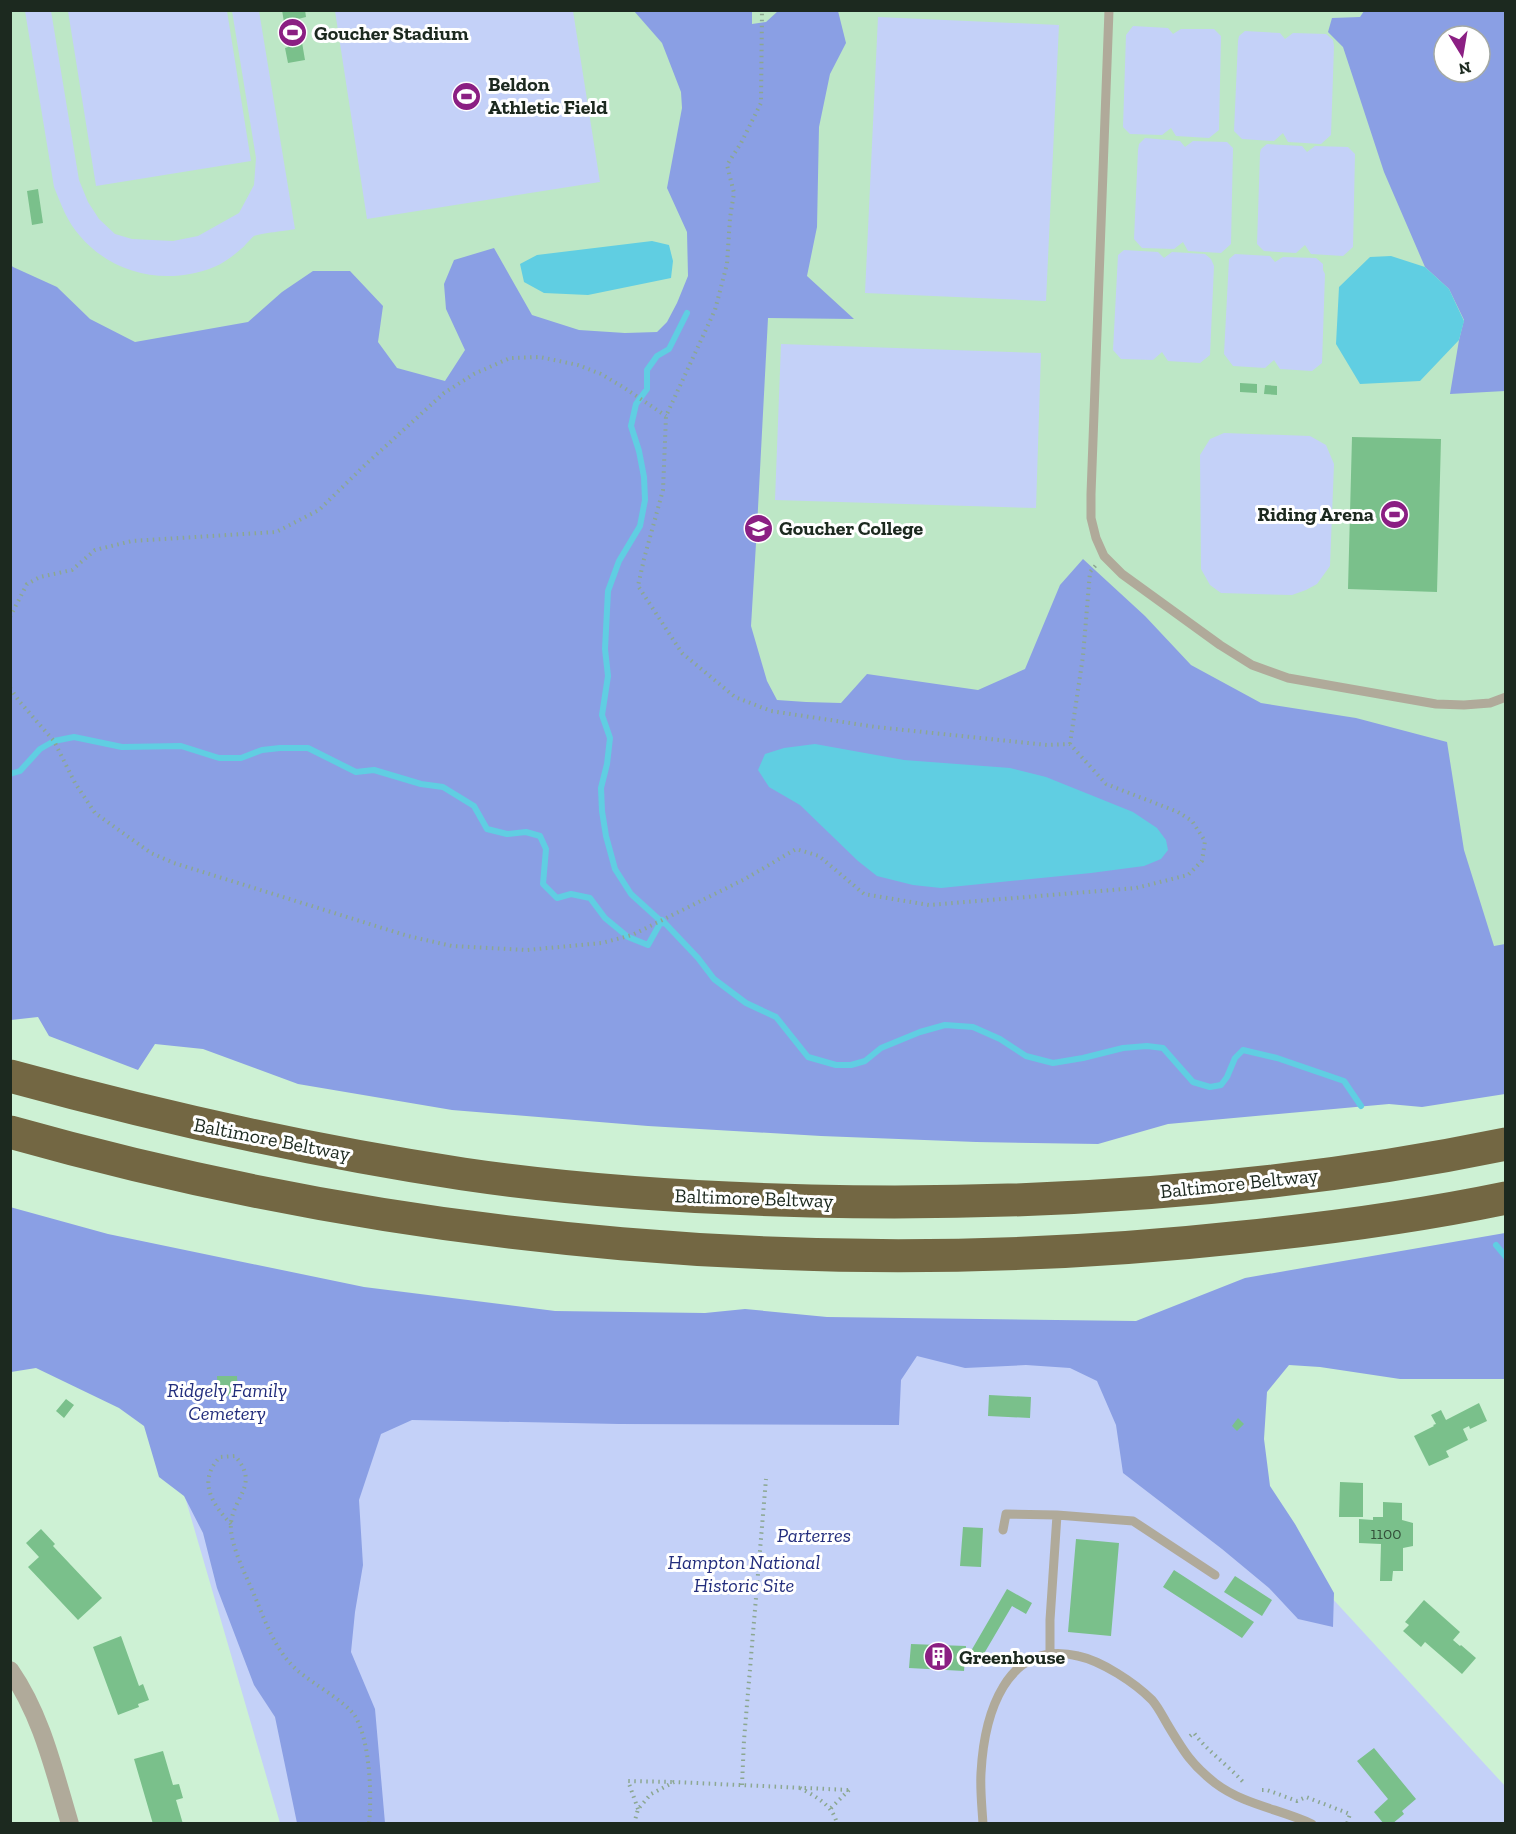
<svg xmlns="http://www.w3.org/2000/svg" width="1516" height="1834" viewBox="0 0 1516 1834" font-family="'Zilla Slab',serif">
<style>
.built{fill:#bde7c6;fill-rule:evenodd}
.green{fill:#c4d1f8}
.forest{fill:#8a9fe4;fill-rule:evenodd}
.water{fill:#60cee2}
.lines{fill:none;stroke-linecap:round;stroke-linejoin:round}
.stream{stroke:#60cee2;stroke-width:6}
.building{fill:#7ac08b}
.path{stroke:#8ca791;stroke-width:4;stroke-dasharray:1.5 4.5;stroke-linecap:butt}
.lane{stroke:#b0aa9a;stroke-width:9}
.street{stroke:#b0aa9a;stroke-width:18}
.highway{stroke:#736743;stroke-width:33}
.labels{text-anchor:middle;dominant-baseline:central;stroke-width:6;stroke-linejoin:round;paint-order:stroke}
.number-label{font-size:16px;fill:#344f3a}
.poi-label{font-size:20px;font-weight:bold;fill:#1c291f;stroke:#fff;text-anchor:start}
.street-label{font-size:20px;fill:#1c291f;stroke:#fff}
.park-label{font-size:20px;font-style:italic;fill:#222d7c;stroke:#fff}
</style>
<rect width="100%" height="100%" fill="#cdf1d4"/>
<path class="built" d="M10 11H1505V1070L11 985ZM1444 36H1480V72H1444Z"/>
<path class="green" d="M25 11H51L79 180 88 202 99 219 115 234 132 239 173 241 198 236 239 213 254 185 256 158 232 11H259L295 229C286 231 261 233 254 236 250 239 245 246 241 249 233 256 224 263 214 267 168 286 113 275 80 236 67 222 61 204 54 187Z
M68 11H227L251 161 96 186Z
M335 11H573L600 182 367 219Z
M878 17 1059 25 1046 301 865 293Z
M1133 26 1168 28 1173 34 1181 29H1214L1221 36 1219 130 1209 138 1176 136 1171 128 1162 135 1130 134 1123 127 1126 35Z
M1245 31 1280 33 1285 39 1293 33 1326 34 1333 40 1334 46 1331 135 1321 144 1288 142 1283 133 1274 141 1242 139 1234 131 1238 41 1239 36Z
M1145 138 1180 141 1185 147 1193 141 1227 142 1233 148 1231 244 1221 253 1188 251 1183 242 1174 249 1142 248 1134 239 1138 150 1139 144Z
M1267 144 1302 146 1307 152 1315 146 1348 147 1355 154 1353 247 1343 256 1311 254 1305 245 1296 253 1264 251 1257 244 1260 153 1261 149Z
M1124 250 1158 252 1164 258 1172 252 1205 254 1211 259 1214 266 1210 355 1200 363 1168 361 1162 352 1153 360 1121 359 1113 350 1118 255Z
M1235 254 1270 256 1275 262 1283 257 1316 258 1323 264V270L1325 274 1322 363 1312 371 1280 369 1274 360 1265 368 1233 366 1224 354 1229 259Z
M781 344 1041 353 1036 508 775 500Z
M1224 433 1310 436 1326 445 1334 464 1330 566 1317 584 1306 590 1292 595 1221 593 1210 585 1201 569 1200 455 1210 439Z
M1099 1345 1505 1786V1823H280L169 1442 618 1356Z"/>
<path class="forest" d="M634 11H752V24L766 22 778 11H838L846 43 830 74 819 127 817 227 807 276 854 319 768 318 757 527 751 626 767 681 777 700 806 702 841 703 867 674 978 690 1025 669 1060 585 1083 559 1145 616 1191 665 1261 703 1356 718 1447 742 1464 850 1494 946 1505 944V1094L1422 1107 1389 1104 1168 1124 1098 1144 976 1142 821 1136 648 1126 452 1110 298 1084 203 1049 155 1044 138 1070 49 1036 38 1017 11 1020 10 264 13 267 57 287 90 319 135 342 248 322 282 292 313 271H350L383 306 378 342 397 368 445 381 465 350 446 309 444 284 454 260 494 248 532 315 579 330 625 333 657 332 667 322 677 303 688 276 687 232 667 188 682 108 681 92 662 43Z
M1364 11H1505V391L1450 394 1459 340 1464 320 1449 289 1425 267 1384 172 1343 47 1328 32 1332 18 1360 17ZM1444 36H1480V72H1444Z
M10 1207 108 1234 364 1287 555 1311 705 1313 745 1309 827 1317 1136 1321 1245 1278 1505 1233V1379H1400L1320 1367 1289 1365 1267 1392 1264 1439 1270 1486 1295 1524 1334 1593 1333 1627 1298 1619 1269 1588 1222 1549 1123 1473 1116 1425 1097 1381 1070 1368 1026 1365 965 1368 917 1356 901 1380 899 1425 619 1424 412 1420 381 1434 359 1500 363 1565 355 1612 351 1652 375 1709 385 1823H297L275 1717 254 1685 217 1588 203 1533 184 1496 159 1477 144 1426 119 1408 36 1368 11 1372Z"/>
<path class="water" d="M652 241 669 245 673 261 671 278 588 295 544 293 524 282 520 264 537 255Z
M1391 256 1425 267 1449 289 1464 321 1459 340 1420 381 1360 384 1336 344 1339 287 1370 257Z
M815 744 904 760 1010 768 1046 777 1133 812 1157 828 1166 840 1168 850 1161 859 1144 866 1091 873 941 888 913 885 877 876 858 861 800 805 769 787 758 770 765 754 784 748Z"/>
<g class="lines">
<path class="stream" d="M10 774 20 771 40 749 54 741 74 737 122 747 181 746 219 758H241L262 750 280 748H308L356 772 374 770 421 784 443 787 474 806 487 829 507 834 526 832 540 836 546 849 543 884 557 898 571 894 590 898 605 918 628 937 648 945 662 920 698 958 714 979 746 1003 776 1017 808 1057 836 1065H851L865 1061 881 1048 920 1032 945 1025 973 1027 1000 1039 1026 1056 1053 1063 1083 1058 1123 1048 1147 1046 1163 1048 1193 1082 1210 1087 1221 1085 1227 1077 1235 1058 1243 1050 1277 1058 1344 1081 1361 1106
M663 923 631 894 615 869 606 836 602 811 601 788 607 764 610 738 602 715 608 676 605 649 608 591 619 561 640 526 645 500 644 477 639 451 631 426 636 404 647 389V370L657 356 669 349 687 313
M1496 1245 1506 1257"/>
</g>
<path class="building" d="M282 10H305L306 17 298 19 305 60 288 63 285 48 288 47Z
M38 189 43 223 32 225 27 191Z
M1240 383 1257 384V393L1240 392Z
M1265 385 1277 386V395L1264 394Z
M1352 437 1441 439 1437 592 1348 589Z
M217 1376H237L238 1395 218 1396Z
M989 1395 1031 1397 1030 1418 988 1416Z
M66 1399 74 1405 64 1418 56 1411Z
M1479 1403 1487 1421 1470 1429 1469 1426 1463 1429 1468 1440 1446 1451 1449 1457 1429 1466 1414 1436 1434 1426 1433 1425 1436 1424 1431 1415 1441 1410 1446 1420Z
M1238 1418 1244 1424 1237 1431 1232 1426Z
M1340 1482 1363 1483V1517H1339Z
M1383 1502 1402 1503V1520L1413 1523V1546L1403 1548V1571H1393L1392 1581H1380L1381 1544 1359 1543V1519L1373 1520V1517H1383Z
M963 1527 983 1528 981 1567 960 1566Z
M41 1529 55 1544 53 1546 102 1598 78 1620 28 1567 39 1557 26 1543Z
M1076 1539 1119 1543 1111 1636 1068 1632Z
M1174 1570 1254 1622 1242 1638 1163 1587Z
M1235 1576 1272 1600 1262 1616 1224 1592Z
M1007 1589 1032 1603 1026 1614 1012 1606 982 1657 971 1651Z
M1424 1600 1460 1632 1453 1640 1460 1646 1461 1645 1476 1658 1462 1674 1425 1642 1421 1647 1403 1631 1409 1625 1405 1622Z
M121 1636 139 1686 143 1684 149 1700 138 1704 139 1707 118 1715 93 1647Z
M911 1644 966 1646 964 1671 909 1668Z
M1374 1748 1416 1799 1402 1811 1404 1814 1392 1824H1384L1374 1812 1388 1799 1357 1761Z
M163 1751 173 1785 179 1784 183 1798 176 1800 183 1824H153L134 1759Z"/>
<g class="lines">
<path class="path" d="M10 617 27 584 40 577 72 570 95 550 132 541 276 532 319 510 365 465 444 393 474 374 510 358 540 357 578 365 601 374 623 387 666 416
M10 688 19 701 54 741 75 783 95 813 151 853 174 863 408 936 452 946 527 950 602 943 632 935 745 879 796 849 819 856 864 894 929 905 1136 888 1188 875 1202 861 1205 841 1192 821 1178 812 1106 784 1070 744 1047 745 876 727 771 711 735 697 682 653 638 586 644 559 663 490 666 416 715 310 727 264 730 218 734 193 727 165 741 143 761 103 762 10
M1070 744 1083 656 1090 572 1096 565
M231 1524C212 1504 197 1481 220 1457L235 1456C260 1484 234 1496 231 1523 229 1544 247 1577 255 1597 266 1623 276 1652 298 1671 312 1683 346 1702 355 1716 370 1741 372 1794 369 1824
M1190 1736 1194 1733C1208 1752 1228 1765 1244 1783
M742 1785 744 1740 766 1479
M800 1788C815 1796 833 1805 837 1824
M1262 1790H1267L1297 1801 1306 1797 1350 1814 1347 1824
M831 1808 849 1790
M638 1809 628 1781 673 1782
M634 1824 638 1809 651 1794 674 1782 849 1790"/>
<path class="lane" d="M1109 10 1091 494V518L1096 538 1104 556 1122 574 1220 645 1252 665 1288 678 1436 704 1464 705 1490 703 1506 697
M1003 1530 1006 1514 1057 1515 1133 1521 1215 1575
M1050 1654V1620L1057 1515
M983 1824C982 1807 980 1790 981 1773 984 1716 1005 1639 1078 1656 1102 1661 1135 1683 1152 1700 1159 1708 1164 1719 1169 1727 1184 1752 1192 1765 1215 1783 1244 1805 1280 1809 1312 1824"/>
<path class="street" d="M10 1670C42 1716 54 1771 70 1824"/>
<path class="highway" d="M10 1076C160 1117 310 1151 463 1174 578 1191 695 1198 811 1201 1043 1206 1278 1191 1506 1144
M10 1132C411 1245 829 1282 1243 1237 1331 1228 1419 1216 1506 1198"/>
</g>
<defs>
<symbol id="stadium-disc" viewBox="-11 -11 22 22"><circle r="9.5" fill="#8b1f83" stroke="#fff"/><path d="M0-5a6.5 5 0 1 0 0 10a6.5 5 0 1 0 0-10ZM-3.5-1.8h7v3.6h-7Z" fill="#fff"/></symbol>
<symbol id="university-disc" viewBox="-11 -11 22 22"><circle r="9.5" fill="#8b1f83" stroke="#fff"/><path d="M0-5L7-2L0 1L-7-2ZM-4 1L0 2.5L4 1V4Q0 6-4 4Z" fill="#fff"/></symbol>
<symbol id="building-disc" viewBox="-11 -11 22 22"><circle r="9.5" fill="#8b1f83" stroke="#fff"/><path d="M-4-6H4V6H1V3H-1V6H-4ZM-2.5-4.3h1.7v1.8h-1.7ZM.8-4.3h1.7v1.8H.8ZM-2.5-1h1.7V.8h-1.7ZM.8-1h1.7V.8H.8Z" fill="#fff"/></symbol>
</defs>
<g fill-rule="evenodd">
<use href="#stadium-disc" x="276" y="16" width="33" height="33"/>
<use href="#stadium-disc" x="450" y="80" width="33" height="33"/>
<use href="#stadium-disc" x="1378" y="498" width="33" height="33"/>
<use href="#university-disc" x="742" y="512" width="33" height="33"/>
<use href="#building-disc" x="922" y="1640" width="33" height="33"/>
</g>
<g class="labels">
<g class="number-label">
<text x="1386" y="1533">1100</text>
</g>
<g class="poi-label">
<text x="314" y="33">Goucher Stadium</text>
<text x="488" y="84">Beldon<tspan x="488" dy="23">Athletic Field</tspan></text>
<text x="1374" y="514" text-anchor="end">Riding Arena</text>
<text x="779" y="528">Goucher College</text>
<text x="959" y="1657">Greenhouse</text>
</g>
<g class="street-label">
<text transform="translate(272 1139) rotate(11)">Baltimore Beltway</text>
<text transform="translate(1239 1183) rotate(-6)">Baltimore Beltway</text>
<text transform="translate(754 1198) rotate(2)">Baltimore Beltway</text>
</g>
<g class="park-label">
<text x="227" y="1390">Ridgely Family<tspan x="227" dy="23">Cemetery</tspan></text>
<text x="814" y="1535">Parterres</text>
<text x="744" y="1562">Hampton National<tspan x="744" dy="23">Historic Site</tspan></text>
</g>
</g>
<rect width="1516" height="1834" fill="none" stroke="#1c291f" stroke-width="24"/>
<g transform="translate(1462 54) rotate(169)"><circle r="28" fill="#ffffff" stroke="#a4a9a5" stroke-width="1.5"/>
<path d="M0-4.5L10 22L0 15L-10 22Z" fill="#8b1f83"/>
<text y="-9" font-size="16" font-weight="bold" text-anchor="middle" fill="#1c291f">N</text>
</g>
</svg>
